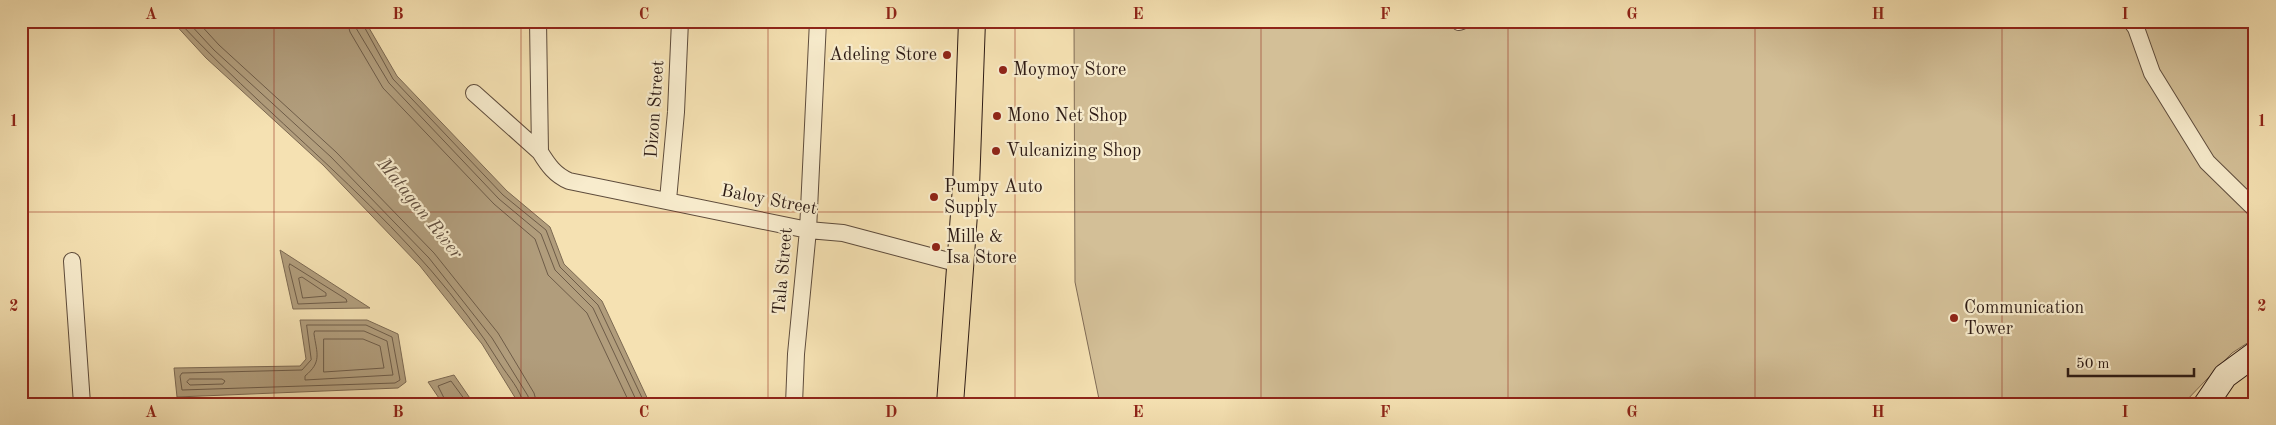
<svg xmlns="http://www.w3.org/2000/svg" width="2276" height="425" viewBox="0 0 2276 425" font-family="'Old Standard TT',serif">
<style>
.green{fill:#d3bf97;stroke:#806c56}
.water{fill:#b19d7c;stroke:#7c6952}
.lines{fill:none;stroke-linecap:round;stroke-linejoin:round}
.shore{stroke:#6e5c48;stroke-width:1}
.minor-casing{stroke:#5e4c3c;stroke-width:18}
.secondary-casing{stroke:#2c1a14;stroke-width:26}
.primary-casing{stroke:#2c1a14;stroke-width:28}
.minor{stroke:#f8eccd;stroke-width:16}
.secondary{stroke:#f8eccd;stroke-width:24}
.primary{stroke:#f5e1b2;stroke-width:26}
.grid{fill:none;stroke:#8f2418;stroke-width:1;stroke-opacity:0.55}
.poi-dot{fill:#8f2418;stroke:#f8eccd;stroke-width:2}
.labels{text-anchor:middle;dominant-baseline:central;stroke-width:4.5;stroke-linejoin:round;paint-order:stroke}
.poi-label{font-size:18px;fill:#2c1a14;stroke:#f8eccd;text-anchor:start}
.street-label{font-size:18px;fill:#2c1a14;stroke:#f8eccd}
.water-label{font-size:19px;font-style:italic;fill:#614e3e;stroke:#f8eccd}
.neatline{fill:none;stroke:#8f2418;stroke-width:2}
.grid-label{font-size:16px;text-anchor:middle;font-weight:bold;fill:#8f2418}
</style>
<rect width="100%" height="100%" fill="#f5e1b2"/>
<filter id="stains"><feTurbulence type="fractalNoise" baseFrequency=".004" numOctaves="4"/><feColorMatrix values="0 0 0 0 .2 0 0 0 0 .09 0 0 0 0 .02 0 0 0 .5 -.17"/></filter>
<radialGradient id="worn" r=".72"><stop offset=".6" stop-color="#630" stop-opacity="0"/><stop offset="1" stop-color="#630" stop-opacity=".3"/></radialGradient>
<path class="green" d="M1074 21H2255V338L2232 353 2183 404H1100L1075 282Z"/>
<path class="water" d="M172 21H365L397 76 507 191 550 227 564 264 602 301 650 404H519L482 344 420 266 323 165 206 58Z
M280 250 370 308 293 309Z
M300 320H367L398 334 406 382 398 388 177 397 174 368 300 366 306 359Z
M454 375 474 404H443L428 382Z"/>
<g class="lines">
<path class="shore" d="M178 21C285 135 418 229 501 365 507 375 522 391 523 404
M187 21 214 50 331 157 429 258 492 338 528 396 529 404
M197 21 219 45 336 152 434 253 498 333 534 393 537 404
M347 21 350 32 383 88 494 204 535 239 548 275 587 313 630 404
M355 21 356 28 389 83 499 199 541 234 555 270 593 308 638 404
M361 21 393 79 503 195 546 230 560 267 598 305 645 404
M290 264 346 299 347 302 298 304 289 267Z
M299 278 302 277 326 293V296L303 298Z
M307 325H366L392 337 400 380 395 383 182 390 180 376 182 373 302 370 311 360Z
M315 331H364L387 341 393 375 305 380V376C322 362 317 354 314 334Z
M324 339H363L380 346 384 368 324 372Z
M190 379H222L225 381 223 384 190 385 187 382Z
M447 404 438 386 451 381 468 404"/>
<defs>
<path id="minor" d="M538 21 540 152C548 165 555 175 569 181L808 230 843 233 960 264
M2131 21 2136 28 2152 73 2207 162 2255 209
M1459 22 1462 21
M474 93 540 152
M668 200 676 112 680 21
M72 261 82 404
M794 404 796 354 808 230 818 21"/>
<path id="secondary" d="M2206 404 2225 376 2255 354"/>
<path id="primary" d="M950 404 966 187 972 21"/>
</defs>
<use href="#minor" class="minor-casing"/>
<use href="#secondary" class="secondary-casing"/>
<use href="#primary" class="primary-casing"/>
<use href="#minor" class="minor"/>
<use href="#secondary" class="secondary"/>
<use href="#primary" class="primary"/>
</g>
<path class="grid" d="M274 21V404M521 21V404M768 21V404M1015 21V404M1261 21V404M1508 21V404M1755 21V404M2002 21V404M21 212H2255"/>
<g class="poi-dot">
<circle cx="947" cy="55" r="5"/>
<circle cx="1003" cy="70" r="5"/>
<circle cx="997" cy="116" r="5"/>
<circle cx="996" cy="151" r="5"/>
<circle cx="934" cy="197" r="5"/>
<circle cx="936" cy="247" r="5"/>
<circle cx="1954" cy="318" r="5"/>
</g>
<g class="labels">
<g class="poi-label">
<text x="937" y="55" text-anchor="end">Adeling Store</text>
<text x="1013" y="70">Moymoy Store</text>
<text x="1007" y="116">Mono Net Shop</text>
<text x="1006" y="151">Vulcanizing Shop</text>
<text x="944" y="187">Pumpy Auto<tspan x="944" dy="21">Supply</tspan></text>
<text x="946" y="237">Mille &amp;<tspan x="946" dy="21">Isa Store</tspan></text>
<text x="1964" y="308">Communication<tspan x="1964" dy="21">Tower</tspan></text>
</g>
<g class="street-label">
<text transform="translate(655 109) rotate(-86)">Dizon Street</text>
<text transform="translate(769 200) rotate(11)">Baloy Street</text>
<text transform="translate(783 271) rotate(-85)">Tala Street</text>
</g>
<g class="water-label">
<text transform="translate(419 209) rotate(51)">Matagan River</text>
</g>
</g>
<rect width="2276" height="425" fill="none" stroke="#f5e1b2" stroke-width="55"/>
<path d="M2068 368v8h126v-8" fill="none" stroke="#2c1a14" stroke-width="2.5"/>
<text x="2076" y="368" font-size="15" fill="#2c1a14" stroke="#f8eccd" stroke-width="4" paint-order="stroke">50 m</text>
<rect x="28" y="28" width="2220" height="370" class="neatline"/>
<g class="grid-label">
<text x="151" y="19">A</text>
<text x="398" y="19">B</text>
<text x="644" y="19">C</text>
<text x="891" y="19">D</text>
<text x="1138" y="19">E</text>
<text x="1385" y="19">F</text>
<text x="1632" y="19">G</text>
<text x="1878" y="19">H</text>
<text x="2125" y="19">I</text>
<text x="14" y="126">1</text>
<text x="2262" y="126">1</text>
<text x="14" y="311">2</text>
<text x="2262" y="311">2</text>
<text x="151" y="417">A</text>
<text x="398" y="417">B</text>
<text x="644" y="417">C</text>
<text x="891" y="417">D</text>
<text x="1138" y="417">E</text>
<text x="1385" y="417">F</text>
<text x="1632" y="417">G</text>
<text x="1878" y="417">H</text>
<text x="2125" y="417">I</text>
</g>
<rect width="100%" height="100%" filter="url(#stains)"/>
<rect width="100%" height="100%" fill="url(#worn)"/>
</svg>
